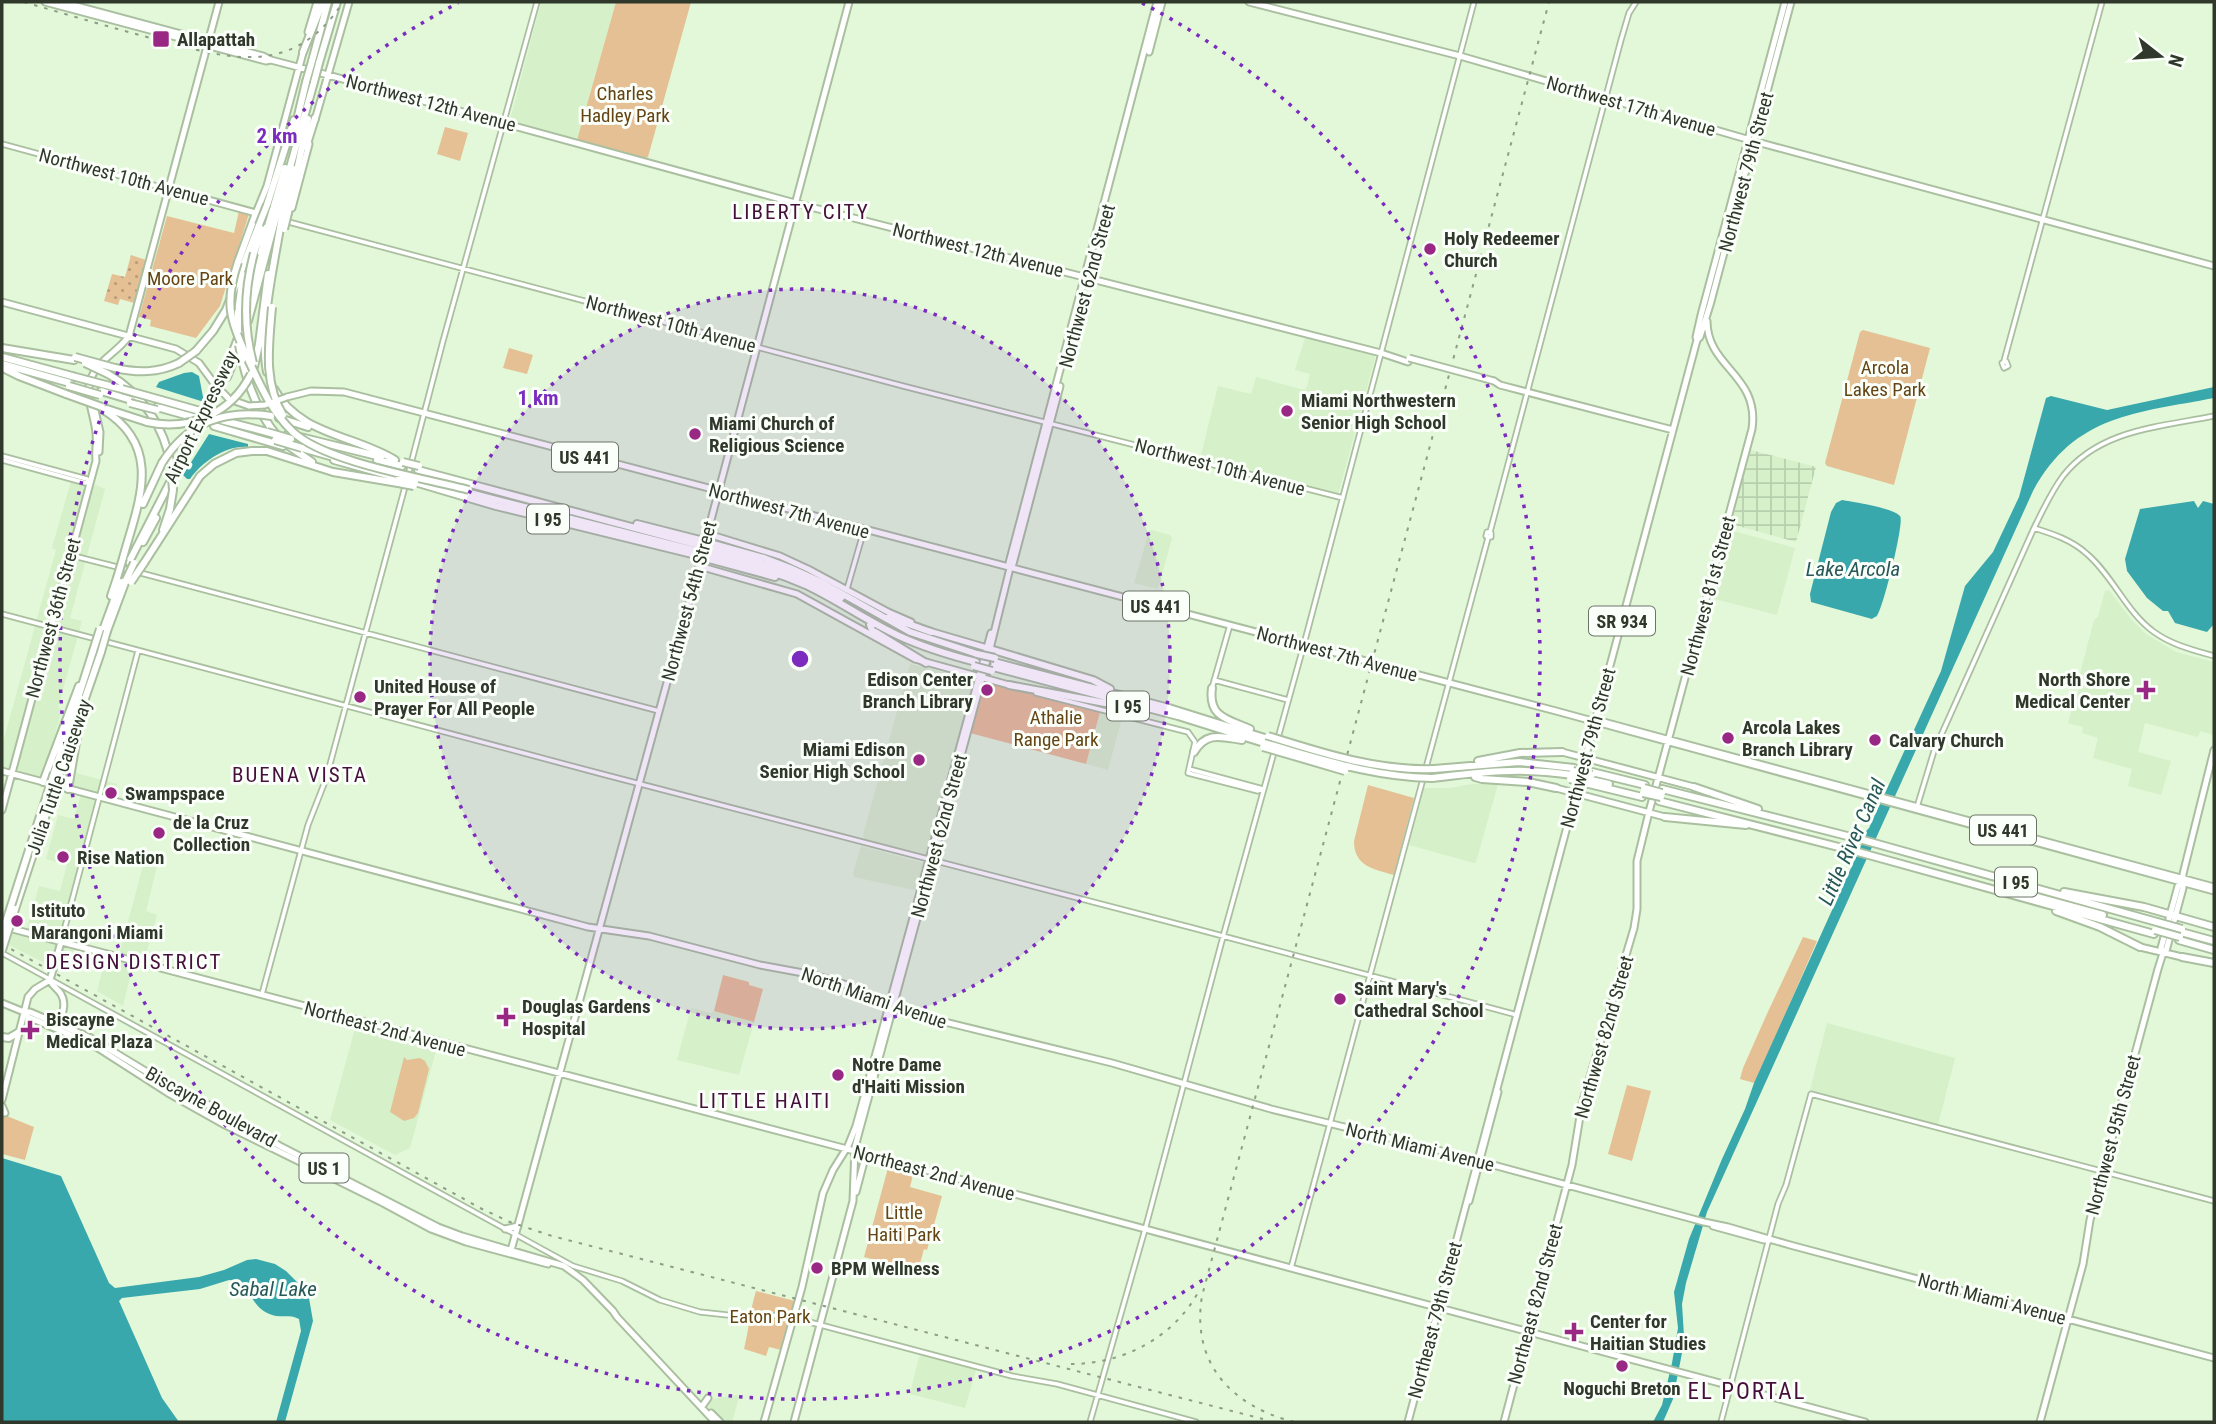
<svg xmlns="http://www.w3.org/2000/svg" width="2216" height="1424" viewBox="0 0 2216 1424" font-family="'Roboto Condensed',sans-serif">
<style>
.built{fill:#d6f0c9}
.industrial{fill:url(#industrial-grid)}
.grass{fill:url(#grass-dots)}
.park{fill:#e5c094}
.water{fill:#39a8ad}
.lines{fill:none;stroke-linecap:round;stroke-linejoin:round}
.minor-casing{stroke:#aabfa0;stroke-width:7}
.major-casing{stroke:#aabfa0;stroke-width:9}
.highway-casing{stroke:#aabfa0;stroke-width:10}
.minor{stroke:#fff;stroke-width:3.5}
.major{stroke:#fff;stroke-width:5}
.highway{stroke:#fff;stroke-width:6}
.rail{stroke:#8d9d86;stroke-width:2;stroke-dasharray:3.5 7;stroke-linecap:butt}
.major-bridge-casing{stroke:#aabfa0;stroke-width:9;stroke-linecap:butt}
.highway-bridge-casing{stroke:#aabfa0;stroke-width:10;stroke-linecap:butt}
.major-bridge{stroke:#fff;stroke-width:5}
.highway-bridge{stroke:#fff;stroke-width:6}
.ring{fill:none;stroke:#7b2cbf;stroke-width:3.5;stroke-dasharray:3.5 7}
.poi-dot{fill:#992885;stroke:#fbfff9;stroke-width:2.5}
.labels{text-anchor:middle;dominant-baseline:central;stroke-width:6;stroke-linejoin:round;paint-order:stroke}
.shield{fill:#fbfff9;stroke:#6c7469;stroke-width:2}
.shield-label{font-size:18px;font-weight:bold;fill:#2f382b}
.poi-label{font-size:19px;font-weight:bold;fill:#2f382b;stroke:#fbfff9;text-anchor:start}
.park-label{font-size:19px;fill:#654414;stroke:#fbfff9}
.street-label{font-size:19px;fill:#2f382b;stroke:#fbfff9}
.neighbourhood-label{font-size:21px;letter-spacing:2px;fill:#46103c;stroke:#fbfff9}
.water-label{font-size:21px;font-style:italic;fill:#285759;stroke:#fbfff9}
.quarter-label{font-size:23px;letter-spacing:2px;fill:#46103c;stroke:#fbfff9}
.centre{fill:#7b2cbf;stroke:#fbfff9;stroke-width:3.5}
.ring-label{font-size:21px;text-anchor:middle;font-weight:bold;fill:#7b2cbf;stroke:#fbfff9;stroke-width:6;stroke-linejoin:round;paint-order:stroke}
</style>
<defs>
<pattern id="industrial-grid" width="8" height="8" patternUnits="userSpaceOnUse" patternTransform="scale(1.75)"><rect width="8" height="8" fill="#d6f0c9"/><path d="M0 4h8M4 0v8" fill="none" stroke="#b8cfad"/></pattern>
<pattern id="grass-dots" width="8" height="8" patternUnits="userSpaceOnUse" patternTransform="scale(1.75)"><rect width="8" height="8" fill="#e5c094"/><path d="M2 2h.1M6 6h.1" fill="none" stroke="#ba9d79" stroke-width="1.8" stroke-linecap="round"/></pattern>
</defs>
<rect width="100%" height="100%" fill="#e2f8d8"/>
<path class="built" d="M541 2H616L577 140 510 120Z
M1305 338 1374 356 1375 358 1338 495 1200 459 1218 386 1251 394 1256 377 1304 390 1307 387 1310 374 1295 370Z
M71 481 91 487 96 485 105 489 70 618 82 621 58 707 61 709 60 716 45 772 40 778 2 768 4 752 2 751V746L56 550 52 548Z
M1151 530 1170 535 1172 538 1158 589 1134 583 1149 532Z
M1730 530 1795 548 1777 615 1711 598Z
M2109 590 2131 619 2146 634 2176 652 2214 662 2213 735 2200 731 2198 737 2145 723 2138 752 2171 761 2161 795 2128 786 2132 769 2093 758 2098 738 2082 733 2083 727 2068 723 2075 696H2077L2080 686 2077 685 2094 620 2098 617 2105 591Z
M910 664 971 679 974 682 929 853 926 855 864 839 863 835Z
M1100 712 1122 718 1108 770 1086 764Z
M76 773 117 784 113 798 98 795 59 944 74 949 71 961 56 958 53 967 9 945 13 932 25 935 39 886 60 891 67 865 46 859 58 815 74 819 82 791 72 788Z
M1472 784H1498L1476 862 1474 863 1409 845 1424 788H1450Z
M861 846 924 863 918 891 854 877 853 873Z
M144 862 157 866 146 911 157 915 144 962 134 960 123 1006 97 991 106 957 118 959Z
M691 1008 711 1013 714 1011 754 1022 739 1075 677 1060Z
M1827 1023 1955 1058 1938 1125 1810 1090Z
M356 1025 437 1047 410 1148 395 1155 330 1120Z
M923 1355 976 1370 965 1408 910 1394 919 1357Z
M737 1395 739 1397 732 1422 722 1421 706 1405 708 1400Z"/>
<path class="industrial" d="M1751 450 1816 467 1796 542 1731 524Z"/>
<path class="grass" d="M131 255 146 260 134 303 120 299 118 305 104 301 112 274 125 277Z"/>
<path class="park" d="M616 2H691L648 157 646 158 577 140Z
M445 127 468 133 460 161 437 154Z
M239 211 249 214 220 306 196 338 150 326 151 320 139 317 167 216 234 233Z
M1863 330 1930 348 1894 485 1827 466 1825 463 1860 332Z
M509 348 533 355 527 374 503 368Z
M985 682 1100 712 1086 764 970 733Z
M1368 785 1414 798 1394 875C1373 869 1354 866 1354 841Z
M1803 937 1817 941 1758 1077 1754 1083 1740 1079 1743 1068 1766 1016Z
M723 975 749 982V985L763 989 754 1022 714 1011Z
M404 1057 407 1060 420 1058 425 1061 429 1069 418 1113 414 1118 404 1121 390 1112Z
M1627 1085 1651 1091 1632 1161 1608 1154Z
M2 1114 34 1127 25 1160 2 1154Z
M889 1164 914 1171 910 1187 942 1196 927 1250 924 1249 918 1271 864 1257Z
M756 1291 795 1301 781 1350 769 1347 766 1356 744 1349C749 1329 750 1310 756 1291Z"/>
<path class="water" d="M184 373 192 372 199 376 204 402 156 387 159 382Z
M2214 387V398C2137 413 2075 414 2033 491L1707 1212 1686 1283 1682 1304 1684 1336 1682 1353 1673 1399 1663 1422H1653L1662 1405 1672 1363 1678 1328 1674 1292 1689 1239 1722 1159 1745 1109 1754 1083 1865 837 1864 833 1869 828 1941 671 1965 586 1993 552 2019 497 2046 398 2051 396 2107 410Z
M209 434 248 444V447C226 445 202 462 190 479H187L183 475Z
M1842 500C1854 502 1893 508 1900 516 1905 521 1883 609 1877 616 1875 617 1873 618 1872 619L1811 602 1810 594 1831 512 1836 503Z
M2194 501 2198 508 2203 501 2214 504V624L2207 632 2175 623 2168 611H2163L2147 598 2127 571 2125 559 2140 509Z
M2 1158 61 1176 109 1283 115 1288 199 1277 224 1270 247 1260 256 1259 275 1264 286 1271 303 1288 309 1298 313 1321 285 1422H276L301 1331 299 1319C292 1315 285 1317 276 1316 258 1313 252 1298 244 1284L239 1281 229 1280 200 1289 122 1298 119 1301 162 1398 179 1422H2Z"/>
<g class="lines">
<defs>
<path id="minor" d="M2 144 168 189
M285 221 903 386 1343 498
M2004 361 2102 2
M2006 361 2008 366 2004 368 2002 363Z
M2 456 87 479 90 482
M2 460 86 483 90 482
M408 475 443 341 537 2
M2034 528C2053 534 2072 540 2087 554 2113 576 2126 612 2154 632 2172 645 2193 650 2214 656
M1487 532 1491 533V537L1486 536Z
M1490 532 1621 40 1629 13 1636 2
M70 555 129 570
M137 572 659 711
M847 589 864 530
M2 614 602 774 1193 928 1517 1015
M1214 680 1288 700
M1212 688 1230 625
M1036 693 1188 732 1195 742 1188 773 1258 791 1263 789
M1189 769 1263 789
M1917 807 1934 751 2034 528C2043 510 2051 492 2063 476 2100 429 2160 427 2214 416
M61 942 138 651
M2 953 573 1266 622 1281 660 1300 700 1312 746 1317 783 1315 1012 1376 1057 1384 1196 1422
M262 994 308 825 326 779 406 483
M1291 1268 1488 538
M1090 1422 1146 1226 1224 933 1304 644 1474 2
M1721 1422 1778 1204 1786 1185 1811 1094 2214 1201"/>
<path id="major" d="M45 2 266 61 271 60 328 75 795 203 1381 353 1408 362
M62 2 263 56 271 60
M1249 2 1460 56 1757 142 2214 266
M308 32 317 2
M1149 52 1162 2
M315 120 349 2
M168 189 256 213 267 186 304 49
M292 208 309 144
M2 302 176 349 199 363 213 382
M1697 340 1696 337 1701 315 1785 2
M1494 381 1500 385 1673 430
M287 397 311 391 344 392 1556 711 2214 891
M229 399 249 406
M94 406 100 432 99 452
M96 461C95 452 97 443 96 433 94 411 80 389 97 368 106 356 120 349 129 336L219 2
M708 534 780 556 808 569 888 612 911 622
M704 546 849 2
M699 566 797 594 915 659 1009 685
M1010 568 1013 564 1060 386
M929 631 987 648
M1596 722 1600 721 2214 887
M1562 752 1694 787
M2 771 588 927 649 936 760 965 814 975 847 985 880 1003 912 1014 1112 1063 1271 1109 1434 1149 1704 1222 1728 1227 1790 1245 2214 1358
M1556 788 1665 817
M2 810 96 461
M5 927 847 1149 1865 1422
M2140 947 2182 957
M2163 953 2161 948 2178 886 2181 883
M50 980C53 987 57 988 61 994 67 1004 62 1014 59 1024
M50 980 61 942
M2 1003 24 1012H30L91 1038 147 1072 188 1093 280 1146 438 1227 462 1236 564 1266 583 1280 613 1311 617 1317 715 1422
M24 1012 28 1017 90 1043 168 1093 225 1125 383 1203 431 1229 466 1242 548 1264
M2 1100 28 997 35 989 50 980
M2 1106 5 1113H2
M856 1192 866 1154
M1469 1201 1498 1092
M1713 1226 1764 1240H1770
M505 1229 518 1226
M510 1254 702 555
M703 1405 708 1398
M711 1413 720 1422
M764 1422 802 1287 823 1193 833 1170 848 1146 856 1126 991 633
M794 1422 853 1201 855 1147 990 649 1010 568 1009 563 1157 2
M1408 1422 1697 340 1700 337 1710 305 1791 2
M1504 1422 1572 1165 1582 1104 1634 928 1637 909V861L1650 808 1752 429C1760 375 1707 368 1707 321
M2040 1422 2083 1264 2090 1220 2158 969 2163 953 2166 951 2183 888V874L2214 750"/>
<path id="highway" d="M303 52 323 2
M312 61 328 2
M319 63 337 2
M292 141 306 82
M306 147 315 118
M267 205 294 120
M273 209 285 168
M278 210 314 82
M283 212 293 169
M288 213 308 119
M254 253 263 226
M238 262 256 213
M238 312 243 275
M248 321 273 228
M2 348 74 360
M196 351 213 331 226 310 259 225
M2 357 72 376
M242 360C249 389 259 415 278 437
M2 364 70 383
M254 367 259 344 268 274
M115 368C138 373 158 373 179 363
M5 369 19 376 66 394
M267 372C259 330 273 270 280 228
M108 374C142 393 165 428 171 466
M227 377 240 345
M102 384 122 389
M274 389C299 435 355 435 395 460
M101 391 131 400
M161 400 200 411
M157 407 196 418
M102 409C165 447 138 503 123 558
M107 409 147 422
M279 418 308 427
M217 419 267 432
M214 426 283 446
M288 434 381 457
M286 444 312 462
M302 448 337 458
M334 460 399 478
M377 460 402 466
M418 470 695 544
M415 482 496 506 692 554
M458 490 693 550
M143 504 162 463
M637 524 696 539
M163 530 170 509
M143 542 156 518
M713 544 764 558 790 568 823 583 910 632 977 654
M711 549 783 570 841 598
M710 554C744 562 776 572 808 586 839 601 867 621 899 636 923 647 949 655 976 662
M709 559 775 577
M129 562 220 385 240 333 268 226
M144 563 200 476 214 464 236 453 252 451H267L333 472 398 483
M111 596 117 578
M889 617 931 632
M870 625 872 630 926 663
M103 630 121 581
M107 631 126 580
M990 649 1093 680 1110 689
M994 662 1169 708 1268 739
M993 667 1178 716 1264 743
M1009 685 1105 703H1116
M1212 688C1208 717 1227 719 1250 729
M1194 752C1207 731 1221 737 1242 740
M1478 761 1520 753 1562 752
M1434 769 1519 762 1574 768
M1592 772 1645 785
M54 773 93 651
M59 774 101 652
M1475 777 1482 779 1528 782 1556 788
M1432 778C1480 772 1524 767 1572 775
M1591 780 1609 784
M43 782 79 686
M1589 784 1642 797
M1694 787 1758 809
M68 789 79 725
M1662 789 1863 840 2157 922
M1659 801 1858 852 2154 934
M1665 817 1746 825
M29 850 47 795
M2019 892 2103 915
M2064 892 2144 907 2214 927
M15 909 52 796
M2056 911 2100 927 2140 947
M2181 932 2214 941
M2179 940 2214 950
M2182 957 2214 963
M2 1037 9 1038 19 1032"/>
</defs>
<use href="#minor" class="minor-casing"/>
<use href="#major" class="major-casing"/>
<use href="#highway" class="highway-casing"/>
<use href="#minor" class="minor"/>
<use href="#major" class="major"/>
<use href="#highway" class="highway"/>
<path class="rail" d="M24 2C65 14 106 26 147 37 223 57 291 82 343 2
M2 944 482 1209 510 1222 552 1236 1263 1419
M1071 1364C1124 1364 1175 1337 1200 1289
M1294 1422C1232 1406 1191 1364 1202 1296L1549 2"/>
<defs>
<path id="major-bridge" d="M1409 358 1494 381
M213 382 228 398
M249 406 265 405 287 397"/>
<path id="highway-bridge" d="M306 82 312 61
M314 82 319 63
M259 225 267 205
M268 226 273 209
M273 228 278 210
M280 228 283 212
M284 229 288 213
M238 262C224 303 230 321 248 359 260 385 271 411 293 432 325 462 424 478 469 490
M272 307C269 344 263 382 283 415
M238 312V331
M239 345 242 360
M75 357 115 368
M85 363 108 374
M179 363 196 351
M253 363C243 326 244 290 254 253
M72 376 102 384
M69 386 100 395
M122 389 161 400
M66 394 102 407
M130 403 157 410
M200 411 213 415
M147 422C190 431 231 414 251 374
M267 432 291 439
M275 440 302 448
M403 462 419 466
M162 463C188 422 224 409 271 416
M399 478 415 482
M398 483 414 486
M170 509 173 490 171 466
M696 539 713 544
M695 544 711 549
M693 550 710 554
M692 554 709 559
M117 578 123 558
M126 580 134 563
M131 582 144 563
M93 651 100 629
M101 652 107 631
M977 654 995 658
M974 666 992 671
M1268 736C1322 753 1377 771 1434 769
M1264 743C1321 759 1372 777 1432 778
M1263 747 1345 771
M1573 771 1592 775
M1572 775 1591 780
M1570 779 1589 784
M1644 788 1662 793
M1643 793 1661 797
M47 795 54 773
M52 796 59 774
M2157 922 2182 929
M2155 930 2180 937
M2 934 29 850
M2 950 15 909"/>
</defs>
<use href="#major-bridge" class="major-bridge-casing"/>
<use href="#highway-bridge" class="highway-bridge-casing"/>
<use href="#major-bridge" class="major-bridge"/>
<use href="#highway-bridge" class="highway-bridge"/>
</g>
<circle cx="800" cy="659" r="370" fill="#7b2cbf" fill-opacity=".12"/>
<g class="ring">
<circle cx="800" cy="659" r="370"/>
<path d="M1142 3A740 740 0 1 1 458 3"/>
</g>
<g class="poi-dot">
<rect x="152" y="30" width="18" height="18" rx="3.5"/>
<circle cx="1430" cy="249" r="7"/>
<circle cx="1287" cy="411" r="7"/>
<circle cx="695" cy="434" r="7"/>
<circle cx="987" cy="690" r="7"/>
<path d="M2142.5 679.5h7v7h7v7h-7v7h-7v-7h-7v-7h7z"/>
<circle cx="360" cy="697" r="7"/>
<circle cx="1728" cy="738" r="7"/>
<circle cx="1875" cy="740" r="7"/>
<circle cx="919" cy="760" r="7"/>
<circle cx="111" cy="793" r="7"/>
<circle cx="159" cy="833" r="7"/>
<circle cx="63" cy="857" r="7"/>
<circle cx="17" cy="921" r="7"/>
<circle cx="1340" cy="999" r="7"/>
<path d="M502.5 1006.5h7v7h7v7h-7v7h-7v-7h-7v-7h7z"/>
<path d="M26.5 1019.5h7v7h7v7h-7v7h-7v-7h-7v-7h7z"/>
<circle cx="838" cy="1075" r="7"/>
<circle cx="817" cy="1268" r="7"/>
<path d="M1570.5 1321.5h7v7h7v7h-7v7h-7v-7h-7v-7h7z"/>
<circle cx="1622" cy="1366" r="7"/>
</g>
<g class="labels">
<g class="shield">
<rect x="552" y="442.5" width="66" height="29" rx="5"/>
<rect x="527" y="504.5" width="42" height="29" rx="5"/>
<rect x="1123" y="591.5" width="66" height="29" rx="5"/>
<rect x="1589" y="606.5" width="66" height="29" rx="5"/>
<rect x="1107" y="691.5" width="42" height="29" rx="5"/>
<rect x="1970" y="815.5" width="66" height="29" rx="5"/>
<rect x="1995" y="867.5" width="42" height="29" rx="5"/>
<rect x="299.5" y="1153.5" width="49" height="29" rx="5"/>
</g>
<g class="shield-label">
<text x="585" y="457">US 441</text>
<text x="548" y="519">I 95</text>
<text x="1156" y="606">US 441</text>
<text x="1622" y="621">SR 934</text>
<text x="1128" y="706">I 95</text>
<text x="2003" y="830">US 441</text>
<text x="2016" y="882">I 95</text>
<text x="324" y="1168">US 1</text>
</g>
<g class="poi-label">
<text x="177" y="39">Allapattah</text>
<text x="1444" y="238">Holy Redeemer<tspan x="1444" dy="22">Church</tspan></text>
<text x="1301" y="400">Miami Northwestern<tspan x="1301" dy="22">Senior High School</tspan></text>
<text x="709" y="423">Miami Church of<tspan x="709" dy="22">Religious Science</tspan></text>
<text x="973" y="679" text-anchor="end">Edison Center<tspan x="973" dy="22">Branch Library</tspan></text>
<text x="2130" y="679" text-anchor="end">North Shore<tspan x="2130" dy="22">Medical Center</tspan></text>
<text x="374" y="686">United House of<tspan x="374" dy="22">Prayer For All People</tspan></text>
<text x="1742" y="727">Arcola Lakes<tspan x="1742" dy="22">Branch Library</tspan></text>
<text x="1889" y="740">Calvary Church</text>
<text x="905" y="749" text-anchor="end">Miami Edison<tspan x="905" dy="22">Senior High School</tspan></text>
<text x="125" y="793">Swampspace</text>
<text x="173" y="822">de la Cruz<tspan x="173" dy="22">Collection</tspan></text>
<text x="77" y="857">Rise Nation</text>
<text x="31" y="910">Istituto<tspan x="31" dy="22">Marangoni Miami</tspan></text>
<text x="1354" y="988">Saint Mary's<tspan x="1354" dy="22">Cathedral School</tspan></text>
<text x="522" y="1006">Douglas Gardens<tspan x="522" dy="22">Hospital</tspan></text>
<text x="46" y="1019">Biscayne<tspan x="46" dy="22">Medical Plaza</tspan></text>
<text x="852" y="1064">Notre Dame<tspan x="852" dy="22">d'Haiti Mission</tspan></text>
<text x="831" y="1268">BPM Wellness</text>
<text x="1590" y="1321">Center for<tspan x="1590" dy="22">Haitian Studies</tspan></text>
<text x="1622" y="1388" text-anchor="middle">Noguchi Breton</text>
</g>
<g class="park-label">
<text x="625" y="93">Charles<tspan x="625" dy="22">Hadley Park</tspan></text>
<text x="190" y="278">Moore Park</text>
<text x="1885" y="367">Arcola<tspan x="1885" dy="22">Lakes Park</tspan></text>
<text x="1056" y="717">Athalie<tspan x="1056" dy="22">Range Park</tspan></text>
<text x="904" y="1212">Little<tspan x="904" dy="22">Haiti Park</tspan></text>
<text x="770" y="1316">Eaton Park</text>
</g>
<g class="street-label">
<text transform="translate(431 103) rotate(15)">Northwest 12th Avenue</text>
<text transform="translate(1631 106) rotate(16)">Northwest 17th Avenue</text>
<text transform="translate(1746 172) rotate(-75)">Northwest 79th Street</text>
<text transform="translate(124 177) rotate(15)">Northwest 10th Avenue</text>
<text transform="translate(978 250) rotate(14)">Northwest 12th Avenue</text>
<text transform="translate(1087 286) rotate(-75)">Northwest 62nd Street</text>
<text transform="translate(671 324) rotate(15)">Northwest 10th Avenue</text>
<text transform="translate(201 417) rotate(-64)">Airport Expressway</text>
<text transform="translate(1220 467) rotate(15)">Northwest 10th Avenue</text>
<text transform="translate(789 511) rotate(15)">Northwest 7th Avenue</text>
<text transform="translate(1708 596) rotate(-75)">Northwest 81st Street</text>
<text transform="translate(689 601) rotate(-75)">Northwest 54th Street</text>
<text transform="translate(53 618) rotate(-75)">Northwest 36th Street</text>
<text transform="translate(1337 654) rotate(15)">Northwest 7th Avenue</text>
<text transform="translate(1588 748) rotate(-75)">Northwest 79th Street</text>
<text transform="translate(59 777) rotate(-71)">Julia Tuttle Causeway</text>
<text transform="translate(939 836) rotate(-75)">Northwest 62nd Street</text>
<text transform="translate(874 998) rotate(19)">North Miami Avenue</text>
<text transform="translate(385 1029) rotate(15)">Northeast 2nd Avenue</text>
<text transform="translate(1604 1037) rotate(-74)">Northwest 82nd Street</text>
<text transform="translate(211 1107) rotate(29)">Biscayne Boulevard</text>
<text transform="translate(2113 1135) rotate(-75)">Northwest 95th Street</text>
<text transform="translate(1420 1147) rotate(14)">North Miami Avenue</text>
<text transform="translate(934 1173) rotate(15)">Northeast 2nd Avenue</text>
<text transform="translate(1992 1299) rotate(15)">North Miami Avenue</text>
<text transform="translate(1535 1304) rotate(-75)">Northeast 82nd Street</text>
<text transform="translate(1435 1320) rotate(-75)">Northeast 79th Street</text>
</g>
<g class="neighbourhood-label">
<text x="801" y="212">LIBERTY CITY</text>
<text x="300" y="775">BUENA VISTA</text>
<text x="134" y="962">DESIGN DISTRICT</text>
<text x="765" y="1101">LITTLE HAITI</text>
</g>
<g class="water-label">
<text x="1853" y="569">Lake Arcola</text>
<text transform="translate(1852 842) rotate(-66)">Little River Canal</text>
<text x="273" y="1289">Sabal Lake</text>
</g>
<g class="quarter-label">
<text x="1747" y="1391">EL PORTAL</text>
</g>
</g>
<circle cx="800" cy="659" r="10" class="centre"/>
<g class="ring-label">
<text x="277" y="143">2 km</text>
<text x="538" y="405">1 km</text>
</g>
<rect width="2216" height="1424" fill="none" stroke="#2f382b" stroke-width="7"/>
<g transform="translate(2160 56) rotate(107)" stroke="#fbfff9" stroke-width="5" paint-order="stroke">
<path d="M0-5L12 26L0 18L-12 26Z" fill="#2f382b"/>
<text y="-10" font-size="19" font-weight="bold" text-anchor="middle" fill="#2f382b">N</text>
</g>
</svg>
